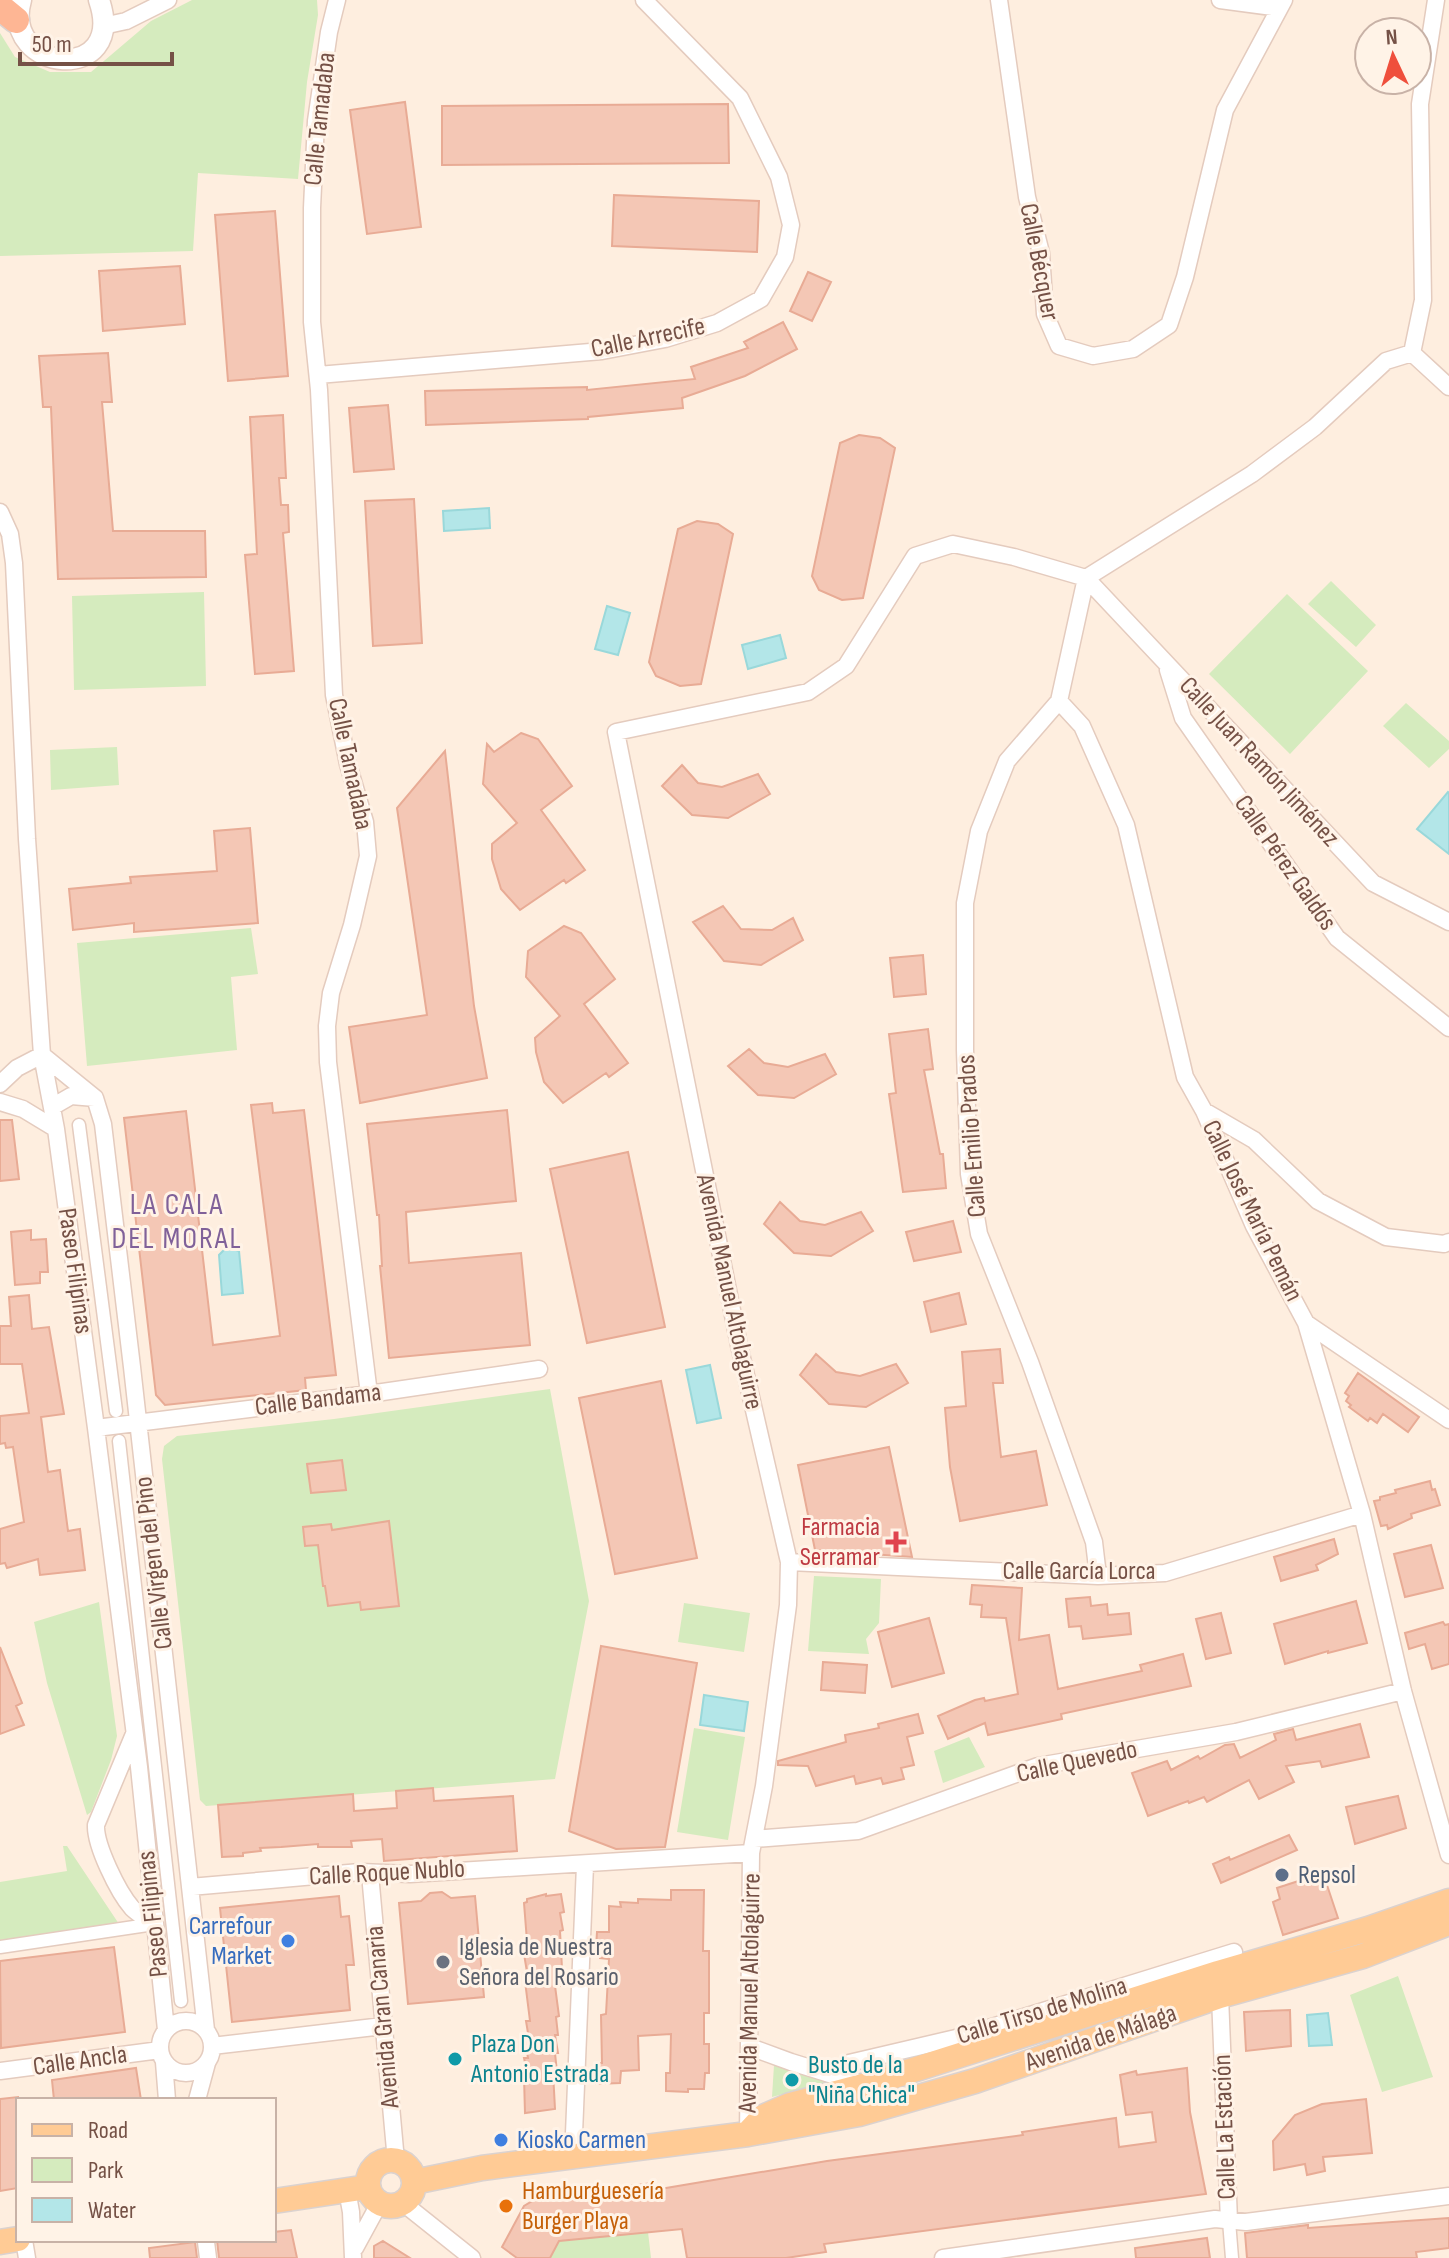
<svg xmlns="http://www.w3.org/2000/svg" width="1449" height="2258" viewBox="0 0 1449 2258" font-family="'Sofia Sans Condensed',sans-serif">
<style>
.green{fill:#d5ebbe}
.water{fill:#b3e6e8;stroke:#99d8da;stroke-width:2}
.building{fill:#f4c7b5;stroke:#e8ab95;stroke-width:2}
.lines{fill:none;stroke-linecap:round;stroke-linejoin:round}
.pedestrian-casing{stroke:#e4cbbe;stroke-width:15}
.minor-casing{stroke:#e4cbbe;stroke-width:19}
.tertiary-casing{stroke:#e4cbbe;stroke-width:23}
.primary-casing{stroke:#dbd2cf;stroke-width:27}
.trunk-casing{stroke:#dbd2cf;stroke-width:29}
.pedestrian{stroke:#fff;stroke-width:12}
.minor{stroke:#fff;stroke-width:16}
.tertiary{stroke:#fff;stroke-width:20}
.primary{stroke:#ffcb95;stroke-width:24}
.trunk{stroke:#feb694;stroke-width:26}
.health-dot{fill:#e0444e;stroke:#fff3e7;stroke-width:3}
.service-dot{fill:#5c6f8a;stroke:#fff3e7;stroke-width:3}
.shop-dot{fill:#3f7fe0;stroke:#fff3e7;stroke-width:3}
.worship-dot{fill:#6b7280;stroke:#fff3e7;stroke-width:3}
.culture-dot{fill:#0f9aa8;stroke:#fff3e7;stroke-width:3}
.food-dot{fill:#e8710a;stroke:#fff3e7;stroke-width:3}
.labels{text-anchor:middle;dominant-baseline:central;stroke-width:6;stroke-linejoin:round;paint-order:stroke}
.street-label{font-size:26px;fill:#755146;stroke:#fff3e7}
.health-label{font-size:26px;fill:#be3a42;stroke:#fff3e7;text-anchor:end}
.service-label{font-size:26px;fill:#4e5e75;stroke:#fff3e7;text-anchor:start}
.shop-label{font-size:26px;fill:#366cbe;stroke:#fff3e7;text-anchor:end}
.worship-label{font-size:26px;fill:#5b616d;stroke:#fff3e7;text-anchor:start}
.culture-label{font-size:26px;fill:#0d838f;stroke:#fff3e7;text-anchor:start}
.food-label{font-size:26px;fill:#c56008;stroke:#fff3e7;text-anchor:start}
.quarter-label{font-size:30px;letter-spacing:2px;fill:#806199;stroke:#fff3e7}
</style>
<rect width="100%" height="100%" fill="#feeedf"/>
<path class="green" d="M192 0H317L318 15 307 82 298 179 198 173 193 251 0 256V33L15 57 50 72H91L151 21Z
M1331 581 1376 625 1356 647 1308 604Z
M204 592 206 686 74 690 72 596Z
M1287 594 1368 671 1290 754 1209 674Z
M1406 703 1449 741V749L1429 768 1383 726Z
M117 747 119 785 51 790 50 750Z
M251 928 258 974 231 977 237 1050 87 1066 77 943Z
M550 1389 589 1601 555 1779 206 1806 200 1800 162 1459 164 1446 177 1436 334 1419Z
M814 1576 881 1579 879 1623 866 1639 869 1654 808 1651Z
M99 1602 117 1736 111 1760 91 1812 87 1815 47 1683 34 1622Z
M684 1603 750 1613 744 1652 678 1642Z
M694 1728 745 1737 728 1840 677 1832Z
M969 1737 985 1767 943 1783 934 1751Z
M63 1846H67L119 1924 0 1940V1882L67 1871Z
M1398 1976 1433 2077 1382 2092 1350 1995Z
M774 2065 827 2082 772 2097Z
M648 2232 651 2258H550L559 2241Z"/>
<path class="water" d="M489 508 490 528 444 531 443 511Z
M607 606 630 613 618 655 595 649Z
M780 635 786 658 748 669 742 645Z
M1448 792 1449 793V854L1417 829Z
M227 1247 239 1251 243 1293 222 1295 219 1255Z
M710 1365 721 1418 697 1423 686 1370Z
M704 1695 748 1702 744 1731 700 1725Z
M1328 2013 1332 2045 1309 2046 1307 2015Z"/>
<path class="building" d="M405 102 421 227 367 234 350 110Z
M728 104 729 163 442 165V106Z
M614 195 759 201 757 252 612 246Z
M275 211 288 376 228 381 215 215Z
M180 266 185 324 103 331 99 271Z
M808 272 831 282 812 321 790 311Z
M783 322 797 349 745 376 682 398 683 408 588 417V419L426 425 425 391 587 387V390L695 379 691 367 748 348 744 342Z
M108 353 112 402H102L113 531H205L206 577 58 579 51 407H43L39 356Z
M388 405 394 469 354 472 349 408Z
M283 415 286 478H279L281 505H288L289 532 283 533 294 671 255 674 245 555 257 554 250 417Z
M859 435 880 438 895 448 863 598 842 600 819 590 812 576 840 443Z
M414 499 422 643 373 646 365 501Z
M697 521 718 524 733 534 701 684 680 686 656 676 649 662 678 529Z
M521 733 538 739 572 786 541 810 585 870 566 883 564 880 520 910 501 889 492 859V844L517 823 483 784 487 744 494 752Z
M445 751 474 1006 487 1078 360 1103 349 1027 427 1015 397 808Z
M682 765 698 783 722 787 758 774 770 794 728 818 692 815 662 786Z
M250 828 258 923 134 932V923L73 930 69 889 131 883 130 877 217 871 214 831Z
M723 906 741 929 772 930 793 918 803 940 761 965 724 961 693 922Z
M564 926 581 933 615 979 584 1004 628 1063 609 1077 606 1073 563 1103 544 1082 536 1052 535 1038 560 1016 526 977 528 951Z
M923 955 926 994 894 997 890 958Z
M928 1029 933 1069 924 1070 940 1154H943L946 1188 903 1192 889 1094 896 1093 889 1034Z
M749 1049 764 1063 788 1067 825 1054 836 1074 794 1098 758 1095 728 1066Z
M272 1103 273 1113 304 1110 336 1375 305 1378 306 1390 165 1405 156 1395 124 1118 186 1111 213 1345 280 1336 251 1105Z
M507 1110 516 1201 406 1212 409 1263 521 1253 530 1345 389 1358 380 1266H382L379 1215H377L367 1124Z
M0 1120H12L19 1179 0 1181Z
M628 1152 665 1327 587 1343 550 1169Z
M780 1202 800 1221 825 1225 861 1212 873 1231 831 1256 794 1253 764 1224Z
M953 1221 961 1252 914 1261 906 1232Z
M31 1230V1240L46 1239 48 1272H40V1283L15 1285 11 1232Z
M959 1293 966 1324 931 1332 924 1302Z
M29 1295 32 1329 49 1327 64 1414 41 1417 48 1472 60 1470 68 1531 80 1529 85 1570 40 1575 38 1559 7 1568 5 1563 0 1564V1529L24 1522 13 1447 6 1448 5 1443 0 1444V1416L29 1413 22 1364H0V1326H11L9 1297Z
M1000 1349 1003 1383H993L1001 1457 1036 1451 1047 1505 960 1521 950 1467 945 1408 966 1406 962 1352Z
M816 1354 836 1372 860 1376 896 1364 908 1383 866 1407 829 1404 800 1375Z
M1358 1373 1419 1417 1408 1432 1383 1414 1377 1423 1370 1418 1368 1421 1349 1407 1351 1405 1346 1401 1349 1396 1345 1393Z
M661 1381 697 1558 615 1574 579 1398Z
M889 1447 912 1557 815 1550 798 1465Z
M342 1460 346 1490 311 1493 307 1464Z
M1430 1481 1432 1490 1435 1489 1440 1505 1411 1514 1412 1518 1388 1529 1387 1525 1381 1526 1374 1501 1380 1500V1497L1396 1493 1395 1490Z
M389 1521 399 1606 361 1610 360 1602 328 1606 325 1586H323L318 1545 305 1546 303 1527 331 1524 332 1530Z
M1334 1539 1338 1554 1316 1565 1318 1570 1281 1581 1274 1557Z
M1431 1545 1443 1588 1405 1597 1394 1554Z
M972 1585 1022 1588 1019 1640 1049 1635 1058 1689 1142 1671 1140 1665 1183 1654 1191 1686 1061 1714 1062 1719 988 1735 985 1723 948 1739 938 1716 975 1700 984 1698 985 1701 1018 1694 1006 1618 981 1617 982 1605 970 1604Z
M1090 1597 1091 1606 1107 1604 1108 1615 1129 1613 1131 1634 1083 1639 1081 1626 1069 1627 1066 1599Z
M1356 1601 1367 1643 1328 1653V1651L1285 1664 1274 1624Z
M1221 1613 1231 1653 1206 1659 1196 1619Z
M929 1618 944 1673 892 1687 878 1632Z
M1443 1622 1445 1625 1449 1624V1664L1432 1669 1425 1644 1409 1649 1405 1633Z
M601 1646 697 1663 665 1847 616 1849 569 1831Z
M0 1647 22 1703 16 1706 24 1725 0 1734Z
M823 1662 867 1665 865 1693 821 1690Z
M918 1714 923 1733 907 1737 914 1765 901 1768 904 1779 883 1784 881 1778 856 1784 854 1776 816 1786 808 1766 778 1765V1761L846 1742 845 1735 879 1728 878 1724Z
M1360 1724 1369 1757 1322 1767 1320 1761 1286 1766 1294 1782 1259 1799 1249 1780 1207 1802 1204 1797 1189 1803 1188 1801 1148 1816 1132 1773 1167 1761 1171 1770 1198 1756 1200 1759 1225 1745 1234 1744 1240 1758 1276 1740 1274 1734 1293 1729 1296 1740Z
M433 1788 434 1801 513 1796 517 1851 384 1861 382 1839 351 1841 352 1847H318V1844L281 1847 260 1848 261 1851 243 1853V1856L222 1857 218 1805 353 1794 354 1811 397 1808 396 1791Z
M1398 1796 1406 1828 1355 1844 1346 1807Z
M1289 1835 1297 1850 1221 1883 1213 1864 1229 1857 1230 1860Z
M1323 1873 1338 1918 1283 1935 1273 1902 1280 1899 1277 1888Z
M671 1890H704L703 1951H709V2013H704V2044H709V2073H705L704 2089H688V2092L666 2091V2073H670L671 2034 638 2036 639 2070 621 2071 620 2083 596 2084V2063H602L601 2015 606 2014 609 1959 600 1958V1948H596L597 1932H609V1906L621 1907 620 1902 638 1903V1899L671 1900Z
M442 1892 451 1898 475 1896 484 1997 408 2004 399 1903 421 1901 430 1893Z
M546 1894V1896L561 1894 564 1912 560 1913 563 1930 560 1931 562 1968H558L561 1986H555L559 2016 556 2017 558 2035H555L558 2053H555L557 2072H553L555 2109 525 2113 524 2077 528 2076 524 2058H528L525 2040 529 2039 526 2021H530L524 1973 527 1972 524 1954H528L524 1903 527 1902V1899Z
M339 1896 341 1917 349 1916 354 1965H346L350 2010 232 2022 220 1908Z
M114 1947 125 2032 1 2048 0 1961Z
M1290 2010 1291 2046 1246 2051 1244 2012Z
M136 2068 141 2100H54L52 2080Z
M1187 2068 1190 2112 1206 2194 824 2244 826 2252 786 2258H687L682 2229 559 2241 550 2258H517L502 2247 524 2206 539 2197 654 2183V2190L827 2161 1023 2135 1022 2132 1116 2118 1119 2147 1156 2142 1152 2112 1126 2115 1120 2075 1136 2071 1137 2075Z
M18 2097V2188L0 2191V2099Z
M1366 2099 1372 2153 1323 2157 1325 2171 1307 2175 1305 2164 1274 2170 1273 2141 1295 2115 1322 2104Z
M1449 2218V2248L1416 2252 1417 2258H1247L1245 2233 1308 2225V2228Z
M291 2230 297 2258H219L217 2240H274V2232Z
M1207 2238 1210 2258H1136L1135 2248Z
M383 2241 410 2258H374V2246Z
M195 2242 197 2258H150L149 2248Z"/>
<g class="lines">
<defs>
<path id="pedestrian" d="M79 1125 116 1411
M119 1441 181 2001
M0 1947 154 1924
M1229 2221 1232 2258"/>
<path id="minor" d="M337 0 329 32 316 121 312 208V322L319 390 334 695 348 764 365 822 368 856 352 925 331 993 327 1026 328 1062 369 1394
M999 0 1027 197 1041 253 1045 314 1059 346 1093 356 1133 349 1169 325 1185 277 1225 110 1284 0
M1220 0 1279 8
M103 26 126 21 168 0
M1412 353 1423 300 1420 104 1436 0
M1412 353 1449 387
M318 375 602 351 665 339 717 323 761 299 785 257 791 225 779 177 740 98 644 0
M0 512 10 534 14 563 27 839 42 1055 56 1129 96 1428 139 1767 166 2030
M1086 578 1059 701 1007 761 979 831 965 903V1050L969 1174 979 1234 1030 1362 1094 1542 1098 1576
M1086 578 1373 883 1449 922
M1168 670 1183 718 1337 938 1449 1028
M1059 701 1082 726 1126 825 1185 1077 1204 1111 1254 1226 1306 1323 1362 1514 1403 1691 1449 1855
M42 1055 95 1098
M0 1084 17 1068 42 1055
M0 1102 23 1109 56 1129
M52 1107 71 1096 95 1098 103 1124 132 1367 206 2030
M1204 1111 1254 1140 1318 1201 1386 1237 1444 1244 1449 1242
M1306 1323 1449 1420
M96 1428 369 1394 539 1369
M789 1562 1098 1576 1165 1573 1362 1514
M134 1734 96 1825C95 1845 118 1892 132 1908 138 1914 147 1919 154 1924
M754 1839 858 1831 1038 1766 1236 1732 1403 1691
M370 1874 396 2161
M190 1887 360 1872 410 1874 751 1853
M1220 1996 1229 2221
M160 2047a26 26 0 1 1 52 0a26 26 0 1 1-52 0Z
M212 2046 383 2026
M750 2047 791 2062 862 2084
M164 2062 167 2100
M849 2063 956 2038 1234 1952
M0 2071 160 2050
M197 2100 207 2063
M748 2134 751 1853 764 1786 788 1605 789 1562 739 1345 616 732 808 692 846 666 915 556 953 544 1014 557 1086 578 1252 474 1315 427 1386 361 1412 353
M573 2158 585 1865
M347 2190 351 2212 353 2258
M403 2203 472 2258
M24 2240 27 2258
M206 2242 208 2258
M355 2248 379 2204
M943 2258 1215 2219 1246 2222 1449 2196"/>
<path id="tertiary" d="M21 0C0 73 128 85 99 0"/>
<path id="primary" d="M749 2132 763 2117 790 2105 866 2085 1218 1973 1368 1929 1449 1901
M368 2183a23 23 0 1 1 46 0a23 23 0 1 1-46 0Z
M414 2182 482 2168 748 2134 859 2114 975 2081 1220 1996 1363 1956 1449 1923
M274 2201 368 2187
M0 2242 18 2239"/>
<path id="trunk" d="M0 7 16 20"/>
</defs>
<use href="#pedestrian" class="pedestrian-casing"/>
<use href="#minor" class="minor-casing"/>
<use href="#tertiary" class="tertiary-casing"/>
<use href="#primary" class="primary-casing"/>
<use href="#trunk" class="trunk-casing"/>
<use href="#pedestrian" class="pedestrian"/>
<use href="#minor" class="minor"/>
<use href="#tertiary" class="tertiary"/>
<use href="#primary" class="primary"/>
<use href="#trunk" class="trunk"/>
</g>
<path class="health-dot" d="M892 1530h8v8h8v8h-8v8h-8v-8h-8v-8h8z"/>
<circle class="service-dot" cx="1282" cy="1875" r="8"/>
<g class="shop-dot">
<circle cx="288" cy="1941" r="8"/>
<circle cx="501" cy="2140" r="8"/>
</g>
<circle class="worship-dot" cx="443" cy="1962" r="8"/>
<g class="culture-dot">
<circle cx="455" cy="2059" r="8"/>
<circle cx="792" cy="2080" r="8"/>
</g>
<circle class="food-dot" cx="506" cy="2206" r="8"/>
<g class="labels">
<g class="street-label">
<text transform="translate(320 119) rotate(-84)">Calle Tamadaba</text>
<text transform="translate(1039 262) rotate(79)">Calle Bécquer</text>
<text transform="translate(648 338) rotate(-12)">Calle Arrecife</text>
<text transform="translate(1259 762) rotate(47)">Calle Juan Ramón Jiménez</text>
<text transform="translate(350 764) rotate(78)">Calle Tamadaba</text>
<text transform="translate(1285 863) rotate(55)">Calle Pérez Galdós</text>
<text transform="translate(972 1136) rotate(-94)">Calle Emilio Prados</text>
<text transform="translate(1252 1211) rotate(64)">Calle José María Pemán</text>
<text transform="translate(75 1271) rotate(82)">Paseo Filipinas</text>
<text transform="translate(729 1292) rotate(78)">Avenida Manuel Altolaguirre</text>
<text transform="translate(318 1400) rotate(-7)">Calle Bandama</text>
<text transform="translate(154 1563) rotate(-97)">Calle Virgen del Pino</text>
<text x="1079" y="1571">Calle García Lorca</text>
<text transform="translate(1077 1762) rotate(-12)">Calle Quevedo</text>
<text transform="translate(387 1873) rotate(-3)">Calle Roque Nublo</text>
<text transform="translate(153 1914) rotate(-96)">Paseo Filipinas</text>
<text transform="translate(750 1993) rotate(-89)">Avenida Manuel Altolaguirre</text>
<text transform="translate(1042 2011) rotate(-17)">Calle Tirso de Molina</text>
<text transform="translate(383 2017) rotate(-95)">Avenida Gran Canaria</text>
<text transform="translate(1101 2038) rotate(-19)">Avenida de Málaga</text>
<text transform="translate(80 2061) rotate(-8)">Calle Ancla</text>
<text transform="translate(1225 2127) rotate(-92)">Calle La Estación</text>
</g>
<g class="health-label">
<text x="880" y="1527">Farmacia<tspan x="880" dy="30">Serramar</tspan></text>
</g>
<g class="service-label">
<text x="1298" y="1875">Repsol</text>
</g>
<g class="shop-label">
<text x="272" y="1926">Carrefour<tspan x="272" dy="30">Market</tspan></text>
<text x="517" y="2140" text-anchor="start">Kiosko Carmen</text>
</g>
<g class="worship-label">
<text x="459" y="1947">Iglesia de Nuestra<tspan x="459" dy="30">Señora del Rosario</tspan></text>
</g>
<g class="culture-label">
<text x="471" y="2044">Plaza Don<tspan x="471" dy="30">Antonio Estrada</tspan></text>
<text x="808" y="2065">Busto de la<tspan x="808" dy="30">"Niña Chica"</tspan></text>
</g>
<g class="food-label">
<text x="522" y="2191">Hamburguesería<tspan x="522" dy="30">Burger Playa</tspan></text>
</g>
<g class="quarter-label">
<text x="177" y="1205">LA CALA<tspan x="177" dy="34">DEL MORAL</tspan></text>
</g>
</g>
<rect x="16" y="2098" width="260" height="144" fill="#fff3e7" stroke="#c8b2a7" stroke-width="2"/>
<rect x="32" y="2124" width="40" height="12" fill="#ffcb95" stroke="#c8b2a7" stroke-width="2"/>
<text x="88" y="2138" font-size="24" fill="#755146">Road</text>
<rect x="32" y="2158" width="40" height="24" fill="#d5ebbe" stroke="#c8b2a7" stroke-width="2"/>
<text x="88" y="2178" font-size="24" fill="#755146">Park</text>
<rect x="32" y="2198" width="40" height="24" fill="#b3e6e8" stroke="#c8b2a7" stroke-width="2"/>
<text x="88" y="2218" font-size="24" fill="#755146">Water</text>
<g transform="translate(1393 56) rotate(356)"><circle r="38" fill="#fff3e7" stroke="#c8b2a7" stroke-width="2"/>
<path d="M0-6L14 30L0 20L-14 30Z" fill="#ef4f3c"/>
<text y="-12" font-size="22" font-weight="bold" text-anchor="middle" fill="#755146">N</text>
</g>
<path d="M20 52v12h152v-12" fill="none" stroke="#755146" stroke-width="4"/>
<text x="32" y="52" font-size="24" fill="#755146" stroke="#fff3e7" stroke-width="6" paint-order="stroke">50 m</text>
</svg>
